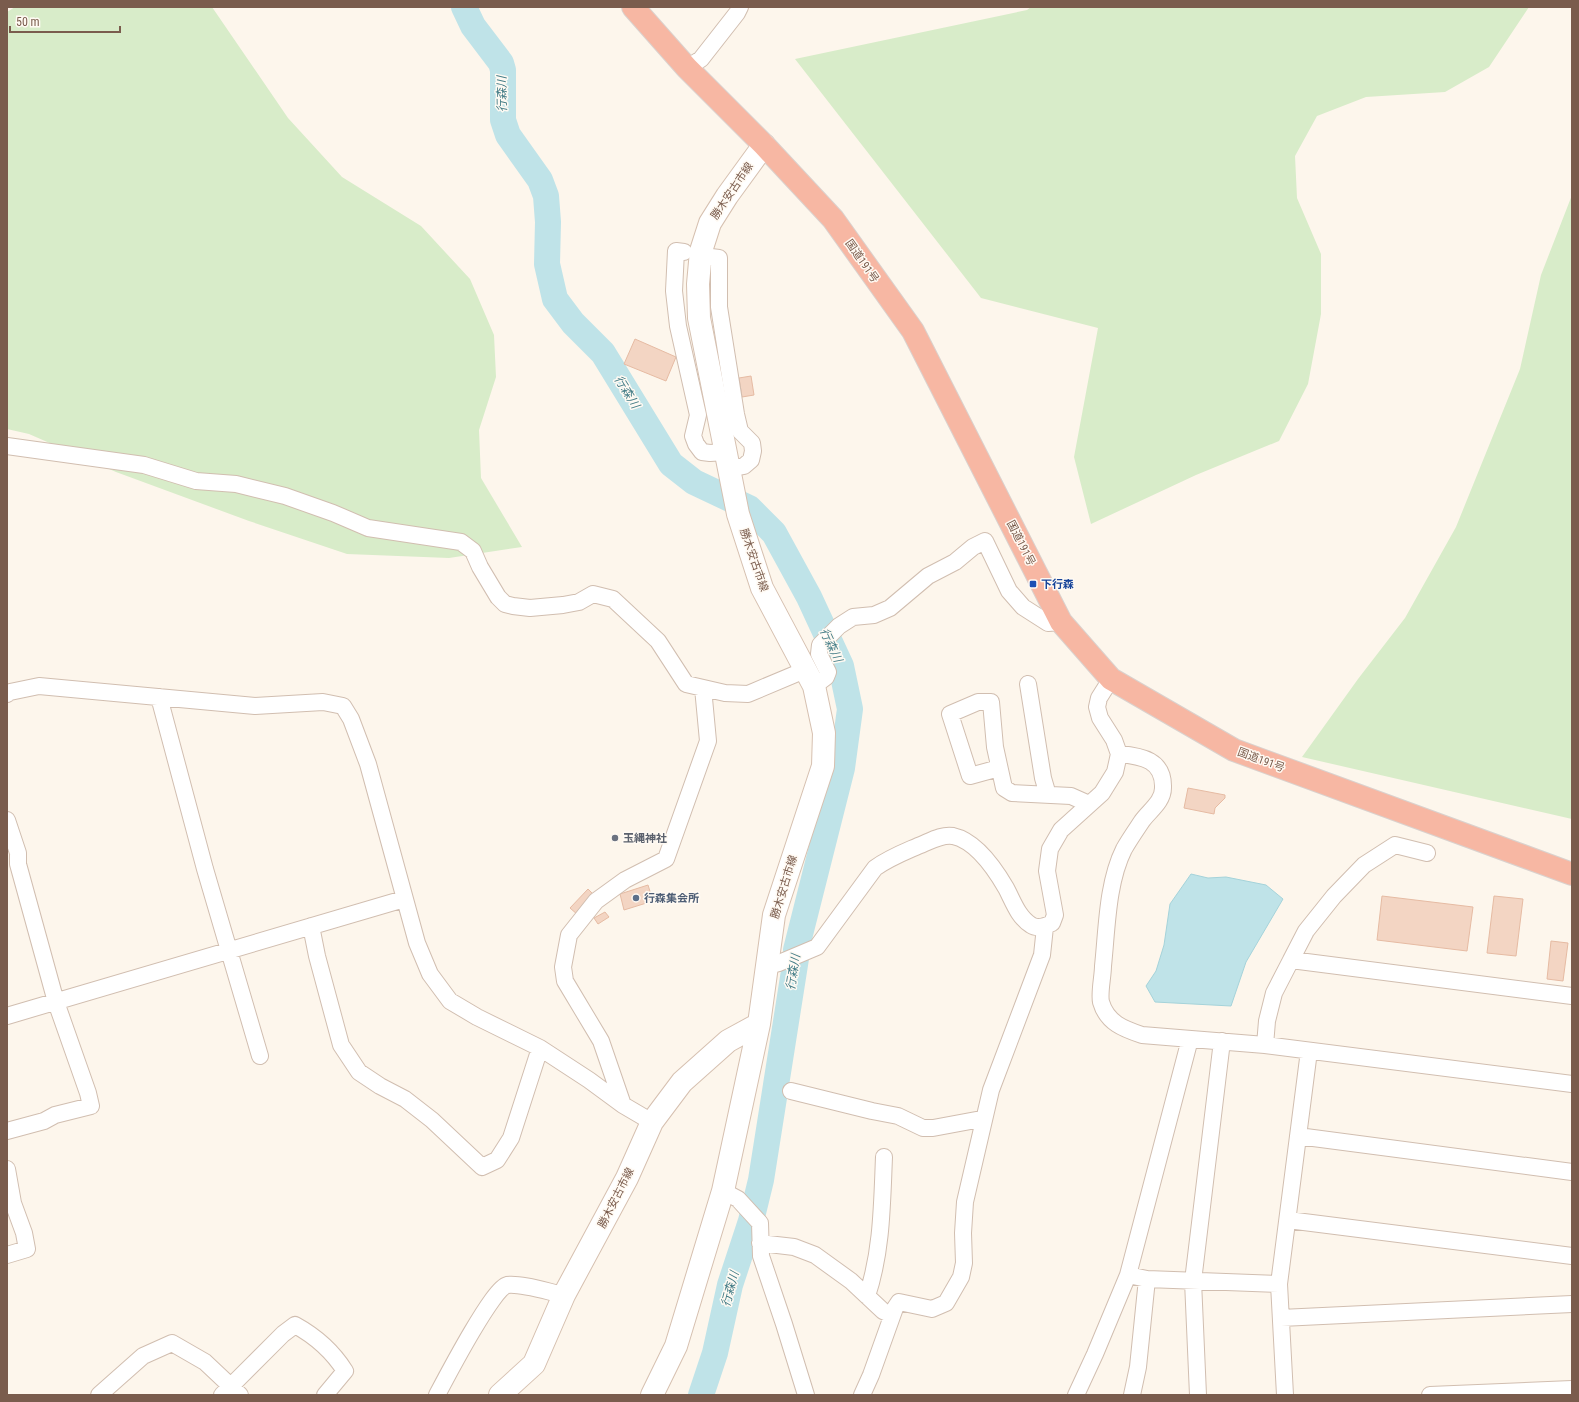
<svg xmlns="http://www.w3.org/2000/svg" width="1579" height="1402" viewBox="0 0 1579 1402" font-family="'Roboto Condensed','Noto Sans JP',sans-serif">
<style>
.green{fill:#d8ecc9}
.water{fill:#bfe3e8;stroke:#a5d3da}
.lines{fill:none;stroke-linecap:round;stroke-linejoin:round}
.river{stroke:#bfe3e8;stroke-width:26}
.building{fill:#f3d5c3;stroke:#e6bba3}
.street-casing{stroke:#d1beb0;stroke-width:18}
.secondary-casing{stroke:#d6c0b0;stroke-width:24}
.highway-casing{stroke:#dad1cd;stroke-width:24}
.street{stroke:#fff;stroke-width:16}
.secondary{stroke:#fff;stroke-width:22}
.highway{stroke:#f7b7a3;stroke-width:22}
.transit-dot{fill:#1a4fb4;stroke:#fffaf3;stroke-width:1.5}
.worship-dot{fill:#6b7280;stroke:#fffaf3;stroke-width:1.5}
.service-dot{fill:#5c6f8a;stroke:#fffaf3;stroke-width:1.5}
.labels{text-anchor:middle;dominant-baseline:central;stroke-width:3;stroke-linejoin:round;paint-order:stroke}
.street-label{font-size:11px;fill:#7a5c4d;stroke:#fffaf3}
.transit-label{font-size:11px;font-weight:bold;fill:#164399;stroke:#fffaf3;text-anchor:start}
.worship-label{font-size:11px;font-weight:bold;fill:#5b616d;stroke:#fffaf3;text-anchor:start}
.service-label{font-size:11px;font-weight:bold;fill:#4e5e75;stroke:#fffaf3;text-anchor:start}
.water-label{font-size:12px;font-style:italic;fill:#437c86;stroke:#fffaf3}
</style>
<rect width="100%" height="100%" fill="#fdf6ec"/>
<path class="green" d="M15 7H212L288 118 342 177 421 226 470 279 494 335 496 377 479 430 481 478 522 547 449 558 347 554 249 521 116 472 29 434 7 429V12Z
M1031 7H1529L1489 67 1445 92 1366 97 1317 116 1295 156 1297 198 1321 254V314L1308 384 1279 441 1196 475 1091 524 1074 457 1098 328 981 298 795 59 1027 10Z
M1572 195V819L1302 757 1358 679 1405 618 1456 527 1520 369 1541 275Z"/>
<path class="water" d="M1191 874 1208 878 1226 877 1266 885 1283 899 1246 962 1231 1006 1155 1002 1146 986 1156 971 1164 945 1170 904Z"/>
<g class="lines">
<path class="river" d="M464 7 473 26 501 63 503 70V120L508 135 540 180 546 196 548 222 547 264 555 299 573 323 603 353 671 464 694 482 749 508 774 533 809 597 841 666 850 709 842 768 796 950 797 952 761 1180 751 1221 730 1285 715 1353 701 1395"/>
</g>
<path class="building" d="M635 339 676 357 666 381 624 364Z
M751 376 754 395 742 397 739 378Z
M1188 788 1225 795V798L1215 808 1214 814 1184 808Z
M648 885 653 901 624 910 620 894Z
M588 889 595 896 578 915 570 908Z
M1382 896 1473 907 1467 951 1377 940Z
M1494 896 1523 899 1516 956 1487 953Z
M605 912 609 917 598 924 594 918Z
M1551 941 1568 943 1563 981 1547 979Z"/>
<g class="lines">
<defs>
<path id="street" d="M687 68 701 59 737 13 740 7
M684 252 676 251 674 291 678 326 698 415 693 436 696 444 702 452 710 453 725 452
M711 257 719 258V307L736 414 740 431 752 443 753 451 751 460 744 466 728 469
M7 446 144 465 196 481 236 484 285 496 333 513 368 528 461 542 473 551 480 567 498 597 505 604 513 606 530 608 563 605 579 602 593 594 613 599 658 641 686 684 725 693 748 694 805 670
M1028 684 1043 778 1048 795
M814 686 826 677 828 672 819 654 820 645 839 626 853 617 874 615 890 608 928 576 955 562 973 547 985 541 1009 591 1023 607 1048 623 1061 622
M7 694 10 692 39 686 255 706 323 702 343 706 351 719 368 764 417 943 430 974 450 1001 477 1017 540 1048 589 1080 623 1105 652 1122
M159 697 205 869 260 1056
M1119 754C1142 756 1164 760 1163 788 1163 802 1149 811 1142 821 1136 830 1129 840 1124 849 1107 883 1107 929 1103 966 1103 976 1099 993 1101 1002 1107 1023 1124 1029 1142 1035L1265 1045 1572 1084
M999 768 970 776 950 714 978 702H991L995 747 1004 788 1012 793 1071 796 1089 804
M7 820 18 853V864L56 1002 88 1093 91 1106 55 1115 44 1121 7 1131
M311 926 317 956 341 1045 359 1072 380 1086 405 1099 432 1120 482 1167 497 1160 511 1138 540 1048
M1291 960 1306 931 1334 896 1364 865 1395 845 1427 853
M767 966 779 963 817 947 875 868C889 858 902 853 918 846 929 842 941 834 953 836 976 841 995 869 1006 888 1013 901 1018 917 1031 925 1037 929 1046 926 1052 923L1055 915 1047 871 1050 849 1061 830 1102 793 1115 772 1119 754 1114 740 1100 718 1097 707 1099 698 1111 679
M7 1016 404 899
M1265 1045 1267 1021 1274 993 1291 960 1572 996
M791 1091 872 1111 898 1116 923 1128H933L976 1120H984
M623 1105 601 1041 565 981 563 967 569 935 596 901 625 880 666 859 708 741 703 688
M1298 1136 1572 1172
M7 1169 13 1203 24 1233 27 1249 7 1255
M723 1191 738 1199 760 1223 761 1256 784 1324 806 1395
M1288 1220 1572 1256
M760 1243 794 1247 815 1255 851 1281 883 1311 892 1315
M1128 1275 1147 1279 1279 1284
M867 1296C882 1251 882 1204 884 1157
M1281 1318 1572 1304
M99 1395 143 1356 172 1343 205 1362 240 1395
M222 1395 283 1334 295 1325C315 1336 333 1352 345 1371L325 1395
M437 1395C446 1378 493 1288 507 1285 521 1283 549 1292 564 1295
M862 1395 871 1375 895 1308 899 1302 932 1309 946 1303 961 1277 964 1263 963 1233 965 1202 991 1090 1042 955 1045 927
M1076 1395 1095 1354 1128 1275 1190 1039
M1132 1395 1138 1367 1147 1279
M1198 1395 1193 1281 1222 1041
M1285 1395 1279 1284 1309 1051
M1430 1395 1572 1389"/>
<path id="secondary" d="M500 1395 534 1364 564 1295 627 1178 652 1122 682 1082 728 1041 759 1024
M652 1395 676 1346 723 1191 759 1024 774 915 823 766 824 733 814 686 762 588 738 514 699 318 698 284 701 251 710 223 727 196 764 145"/>
<path id="highway" d="M633 7 687 68 764 145 833 219 913 331 1061 622 1111 679 1234 750 1572 874"/>
</defs>
<use href="#street" class="street-casing"/>
<use href="#secondary" class="secondary-casing"/>
<use href="#highway" class="highway-casing"/>
<use href="#street" class="street"/>
<use href="#secondary" class="secondary"/>
<use href="#highway" class="highway"/>
</g>
<rect class="transit-dot" x="1029" y="580" width="8" height="8" rx="2"/>
<circle class="worship-dot" cx="615" cy="838" r="4"/>
<circle class="service-dot" cx="636" cy="898" r="4"/>
<g class="labels">
<g class="street-label">
<text transform="translate(732 191) rotate(-56)">勝木安古市線</text>
<text transform="translate(862 261) rotate(55)">国道191号</text>
<text transform="translate(1021 543) rotate(63)">国道191号</text>
<text transform="translate(754 560) rotate(71)">勝木安古市線</text>
<text transform="translate(1261 760) rotate(20)">国道191号</text>
<text transform="translate(784 887) rotate(-73)">勝木安古市線</text>
<text transform="translate(616 1198) rotate(-63)">勝木安古市線</text>
</g>
<g class="transit-label">
<text x="1041" y="584">下行森</text>
</g>
<g class="worship-label">
<text x="623" y="838">玉縄神社</text>
</g>
<g class="service-label">
<text x="644" y="898">行森集会所</text>
</g>
<g class="water-label">
<text transform="translate(502 94) rotate(-91)">行森川</text>
<text transform="translate(627 392) rotate(58)">行森川</text>
<text transform="translate(831 645) rotate(65)">行森川</text>
<text transform="translate(793 972) rotate(-81)">行森川</text>
<text transform="translate(730 1289) rotate(-75)">行森川</text>
</g>
</g>
<rect width="1579" height="1402" fill="none" stroke="#7a5c4d" stroke-width="16"/>
<path d="M10 26v6h110v-6" fill="none" stroke="#7a5c4d" stroke-width="2"/>
<text x="16" y="26" font-size="12" fill="#7a5c4d" stroke="#fffaf3" stroke-width="3" paint-order="stroke">50 m</text>
</svg>
